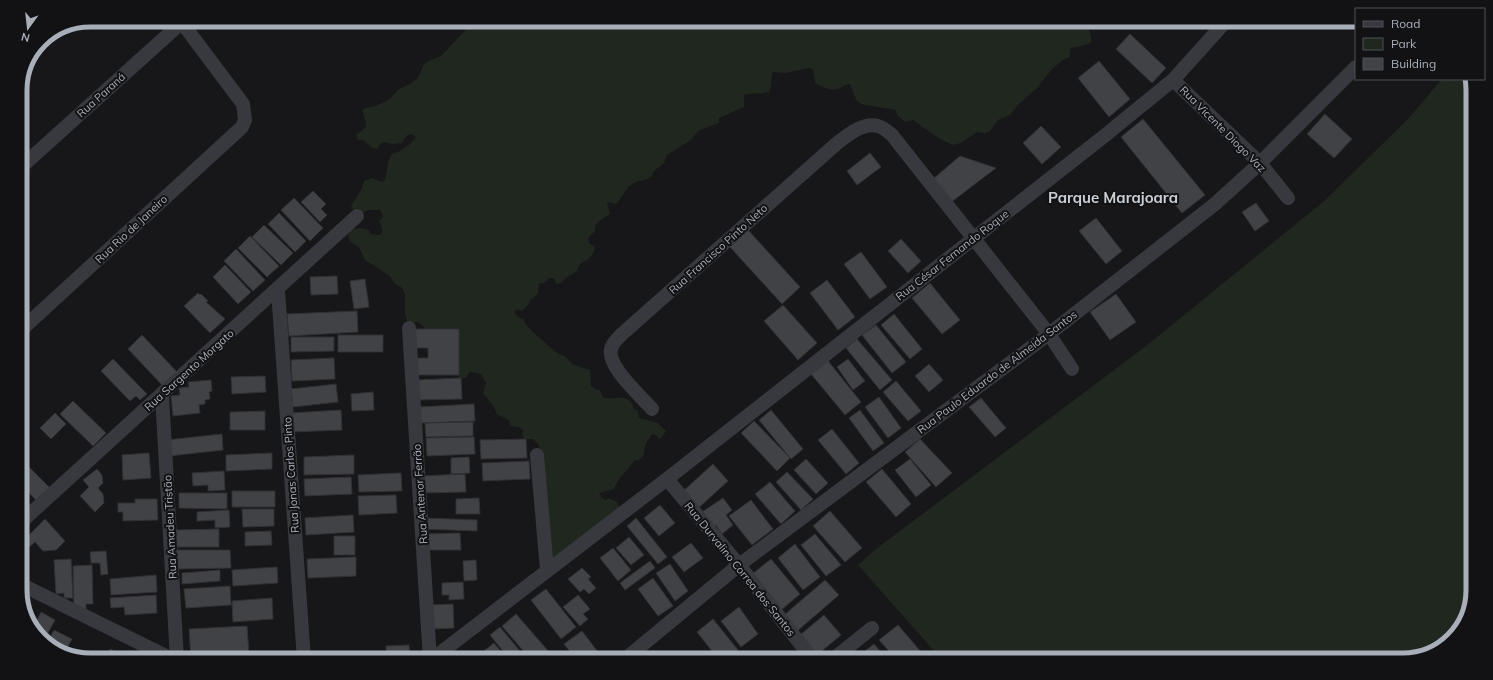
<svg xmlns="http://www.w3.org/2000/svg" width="1493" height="680" viewBox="0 0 1493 680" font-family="Mulish,sans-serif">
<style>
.green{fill:#1f271f}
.building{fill:#414246;stroke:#313135}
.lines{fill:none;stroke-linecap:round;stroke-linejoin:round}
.minor{stroke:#38393e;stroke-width:14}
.labels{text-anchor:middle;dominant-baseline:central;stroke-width:4;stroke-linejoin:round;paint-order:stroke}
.street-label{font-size:11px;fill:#a9afb9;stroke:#121214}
.district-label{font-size:15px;font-weight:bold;fill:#caced5;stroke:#121214}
.rim{fill:none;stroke:#a9afb9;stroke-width:5}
</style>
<rect width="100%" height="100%" fill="#171719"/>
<path class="green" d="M475 20H1097C1082 31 1093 29 1091 42 1085 47 1077 46 1070 49V57L1063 60 1052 69 1037 88 1018 105 1010 115 998 120 989 132 984 133 977 132 961 143 952 145 937 137 913 120 905 122 898 116 895 110C886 107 864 107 858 102 855 98 852 89 850 84 844 85 843 87 838 89 831 92 821 86 815 83L813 69 809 68 785 73 773 72C770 78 773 85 769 92 761 95 753 92 744 95V107L719 118V123L698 131 691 140 667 155 664 163 653 172 652 177C645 181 637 180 631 185 624 190 622 199 616 204L610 202 607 204 610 214 599 221 595 226V231L588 238 589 243 594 246 595 250 589 259 580 264 576 272 567 277 561 283 556 284 554 278H549L546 282 539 284 538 294 530 300 528 305 522 311 517 309 514 312 518 317 524 319V322L532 331 557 353 566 357 572 364 590 370 591 386 595 389 600 390 603 397C614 402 628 390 634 409L638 411 639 418 658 423 666 431 662 437 658 439 657 436 652 434C650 438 646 442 645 447 643 455 645 459 634 461 628 471 618 477 614 489L599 493 602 498 606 500 609 498 617 502 619 507 547 570 540 450 538 444 533 439H526L522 436 523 430 519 427 510 426 509 420 497 414 494 407 483 393 486 383 481 374 470 372 466 378H461L454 373 423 333 424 327 418 322 413 323 407 321 405 314V294L401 287 395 284 390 276 365 260 359 247 350 242 348 235 352 229 360 228 369 230 370 234 379 235 382 233V227L379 221 383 217 380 210H368L362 213H355L351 206 362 188 364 181 373 178 381 182 384 181C389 172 385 163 392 154 399 153 413 143 416 137L411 134 406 136 402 143 392 144 384 142 380 144 378 149 372 148 363 140H358L356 134 360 132 366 127C366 120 363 116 363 109L378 105 390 99 398 90 411 83 418 78 424 64 429 61 441 56Z
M1442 79H1471L1473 85V590L1468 617 1442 648 1404 660H942L858 565 876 549 1146 346 1323 202 1408 119Z"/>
<path class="building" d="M1130 34 1166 68 1152 83 1116 49Z
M1099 61 1130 99 1109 117 1078 78Z
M1325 114 1352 139 1334 158 1307 134Z
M1143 119 1205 195 1182 213 1121 137Z
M1041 126 1061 147 1042 164 1023 143Z
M870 153 881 167 857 185 847 171Z
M960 156 996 168 950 203 933 179Z
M313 191 326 204 321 209 327 215 320 222 301 202Z
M294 198 323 228 310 241 281 210Z
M1256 203 1269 221 1255 231 1242 212Z
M279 213 306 241 295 252 268 224Z
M1096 218 1122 251 1106 264 1079 231Z
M264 225 293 253 281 265 252 237Z
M748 230 800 287 782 304 730 247Z
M250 236 279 266 267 277 238 248Z
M901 239 921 261 908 273 888 251Z
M236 249 265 280 253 291 224 261Z
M861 252 887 287 870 299 844 264Z
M225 265 251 292 238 304 213 277Z
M337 276 338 294 311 295 310 277Z
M365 279 369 307 354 309 350 281Z
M827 280 855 317 838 330 810 293Z
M930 283 960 320 942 334 912 298Z
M198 293 200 295 201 294 208 301 206 302 225 319 210 333 184 306Z
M1116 294 1136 322 1110 340 1090 312Z
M783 305 817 343 798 360 764 321Z
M357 311 358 332 289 336 287 314Z
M894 314 922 349 910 359 881 325Z
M876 325 906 362 892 373 862 335Z
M413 329H459V375H417V358H428V348H414Z
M142 335 178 373 164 387 128 349Z
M338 335H383V352H338Z
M291 337H334V351L291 352Z
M857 339 892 380 880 390 846 348Z
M334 358 335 379 292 381 291 360Z
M113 359 147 394 140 400 136 396 130 401 101 371Z
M848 359 865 381 853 390 837 367Z
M828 361 861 402 845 415 811 374Z
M929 364 943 380 929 392 915 376Z
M265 376 266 392 232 394 231 377Z
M461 378 462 399 417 400 416 380Z
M211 380 212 391 209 392 210 399 205 400V404L199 405 200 413 173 416 171 396 180 395 179 388 189 387 188 382Z
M896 381 921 411 908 421 883 392Z
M336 384 338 402 293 407 291 389Z
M373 392 374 410 352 411 351 394Z
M879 397 901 428 888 438 865 407Z
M981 398 1006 428 995 437 969 407Z
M73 401 106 433 93 446 60 414Z
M474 404 475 421 420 423 419 407Z
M341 410 342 430 291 432 290 413Z
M771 410 803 449 791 459 759 420Z
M860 410 884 443 873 451 849 418Z
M265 411V430H230V412Z
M55 413 66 424 51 439 40 428Z
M754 421 790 458 777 471 741 433Z
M473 422V436L426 437 425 423Z
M832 429 859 463 846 474 818 440Z
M222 434 223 450 169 456 167 440Z
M474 437 475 454 427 456 426 438Z
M526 439 527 458 481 459 480 440Z
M920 439 952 473 936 487 905 452Z
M149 453 151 478 123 480 122 455Z
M272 453V469L226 471V455Z
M354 455V474L304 475V457Z
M469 457 470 473 451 474V458Z
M20 458 50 488 37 501 20 484Z
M806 459 828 483 816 494 794 470Z
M910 459 931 485 916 497 895 470Z
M529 461 530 479 483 481 482 463Z
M713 464 728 481 695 511 680 494Z
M97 469 102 475 103 483 98 488 103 494 104 503 95 512 80 496 89 487 83 480Z
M882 469 911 504 896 517 866 482Z
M224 471 225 490 208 491V485L193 486 192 473Z
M787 472 813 499 801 510 776 482Z
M401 473 402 491 359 492 358 475Z
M465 474 466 492 421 493V476Z
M351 477 352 494 305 496 304 479Z
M770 482 795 511 781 524 755 494Z
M232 491H275V507H232Z
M179 493H227V509L179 508Z
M396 495 397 513 359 515 358 496Z
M479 498 480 514H456V499Z
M723 498 732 510 726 515 733 525 722 534 716 525 710 529 699 514Z
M135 499H157L158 520 123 521V512H118V503H135Z
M751 500 773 529 752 545 729 516Z
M660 505 675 523 659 536 644 518Z
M242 509H274V526L243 527Z
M229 510 230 527 215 528V520L197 521V512Z
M830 511 862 548 845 562 813 526Z
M353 515 354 532 306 535 305 518Z
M424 518 477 520V531L424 529Z
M636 518 667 557 658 564 627 526Z
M45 519 65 541 56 550 43 551 35 542 28 548 22 542Z
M219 529V547H176V530Z
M271 531 272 545 245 546V532Z
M460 533 461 550H426L425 534Z
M815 534 841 565 826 576 801 545Z
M334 536H355V555H334Z
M629 537 644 555 631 565 616 548Z
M691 543 703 558 684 572 672 557Z
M795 544 820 577 803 590 778 558Z
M613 548 631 570 618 581 600 558Z
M176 550H230L231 568 177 569Z
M106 551 108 574 101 575 100 563H91L90 552Z
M356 557V576L308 578 307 559Z
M71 559 73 598H64V593L56 594 54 560Z
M771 559 800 594 780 611 751 575Z
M476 560 477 580 464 581 463 561Z
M650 561 655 568 625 590 620 583Z
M670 564 688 591 675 601 656 573Z
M92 565 93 604H86V610L74 611 73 566Z
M277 567 278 583 233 586 232 570Z
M582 568 591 577 588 579 596 588 589 594 584 589 580 592 568 579Z
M220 570V581L182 584V573Z
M156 575 157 592 111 595 110 579Z
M653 578 673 606 658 616 638 589Z
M825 580 839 595 796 632 783 616Z
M463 582 464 599 449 600V595H442V583Z
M230 586 231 605 186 608 184 589Z
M546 589 576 627 561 639 531 600Z
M156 595 157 613 125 615 124 607 111 608 110 598Z
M578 595 590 609 583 614 588 619 580 626 563 607Z
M20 596 30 601 25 609Z
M272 598 273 619 233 622 232 601Z
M453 604 454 628 432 629 431 605Z
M739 607 758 634 741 647 721 621Z
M41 612 55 620 44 640 34 633 33 628Z
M516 614 550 653 542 660H531L502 626Z
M824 615 841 635 817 655 800 635Z
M713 619 738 650 726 660H719L697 632Z
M898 625 928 660H897L879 640Z
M247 626 249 654 191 657 189 629Z
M500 627 524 656 520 660H510L490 635Z
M54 630 72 639 63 655 47 643Z
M582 631 604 660H577L564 644Z
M494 643 508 660H486L480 654Z
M874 644 888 660H860L857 657Z
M409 645 410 660H387L386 646Z
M110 649 126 657 125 660H105Z
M88 651 103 660 84 659Z
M347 658V660H314V659Z"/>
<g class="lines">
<path class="minor" d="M1173 80 1260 163 1288 198
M20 168 181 23
M278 290 304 660
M409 328 430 660
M20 331 242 127 245 120 243 104 180 20
M162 395 177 660
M652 409C641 396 607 367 611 349 612 343 618 338 622 334L835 145C846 136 862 122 878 126 883 127 888 132 892 135L1049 334 1072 369
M537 455 547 570
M667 479 739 565 813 660
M20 523 357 216
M20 584 174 660
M431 660 667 479 1103 137 1173 80 1227 20
M624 660 739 565 1049 334 1215 204 1260 163 1356 67
M832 660 872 628"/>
</g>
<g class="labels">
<g class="street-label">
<text transform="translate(101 95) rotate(-42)">Rua Paraná</text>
<text transform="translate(1223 129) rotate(45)">Rua Vicente Diogo Vaz</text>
<text transform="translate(131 229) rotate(-43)">Rua Rio de Janeiro</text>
<text transform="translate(718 249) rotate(-42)">Rua Francisco Pinto Neto</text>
<text transform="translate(952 255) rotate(-38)">Rua César Fernando Roque</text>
<text transform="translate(189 370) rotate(-42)">Rua Sargento Morgato</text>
<text transform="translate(997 372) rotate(-37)">Rua Paulo Eduardo de Almeida Santos</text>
<text transform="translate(291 475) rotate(-94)">Rua Jonas Carlos Pinto</text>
<text transform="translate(420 494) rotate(-94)">Rua Antenor Ferrão</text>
<text transform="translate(170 527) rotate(-93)">Rua Amadeu Tristão</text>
<text transform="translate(740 569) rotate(51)">Rua Durvalino Correa dos Santos</text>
</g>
<g class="district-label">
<text x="1113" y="197">Parque Marajoara</text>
</g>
</g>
<path d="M0 0H1493V680H0ZM90 27H1403A63 63 0 0 1 1466 90V590A63 63 0 0 1 1403 653H90A63 63 0 0 1 27 590V90A63 63 0 0 1 90 27Z" fill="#121214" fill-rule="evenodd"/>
<path class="rim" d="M90 27H1403A63 63 0 0 1 1466 90V590A63 63 0 0 1 1403 653H90A63 63 0 0 1 27 590V90A63 63 0 0 1 90 27Z"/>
<rect x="1355" y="8" width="130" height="72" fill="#121214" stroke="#4e5156"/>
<rect x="1363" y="21" width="20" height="6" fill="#38393e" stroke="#4e5156"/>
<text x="1391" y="28" font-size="12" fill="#a9afb9">Road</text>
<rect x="1363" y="38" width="20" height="12" fill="#1f271f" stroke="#4e5156"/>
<text x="1391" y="48" font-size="12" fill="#a9afb9">Park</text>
<rect x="1363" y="58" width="20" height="12" fill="#414246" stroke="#4e5156"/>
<text x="1391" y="68" font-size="12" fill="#a9afb9">Building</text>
<g transform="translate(28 28) rotate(195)" stroke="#121214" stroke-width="3" paint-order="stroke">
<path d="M0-3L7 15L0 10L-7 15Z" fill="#a9afb9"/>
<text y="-6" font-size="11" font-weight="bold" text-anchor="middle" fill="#a9afb9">N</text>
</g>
</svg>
